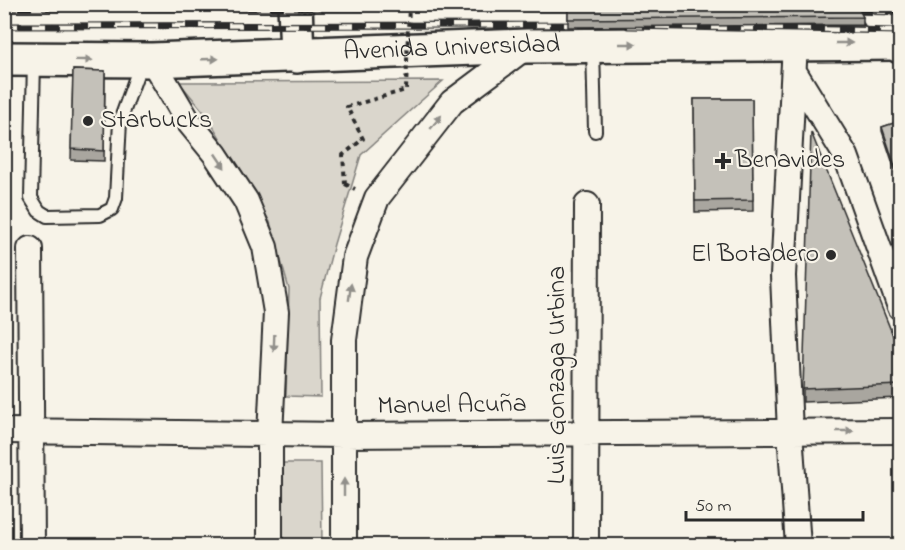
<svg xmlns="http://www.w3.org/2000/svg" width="905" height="550" viewBox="0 0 905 550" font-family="'Indie Flower',sans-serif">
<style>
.green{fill:#dad6cc;stroke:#82807c;stroke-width:1.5}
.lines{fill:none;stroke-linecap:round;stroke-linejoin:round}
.lane-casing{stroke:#2b2b2b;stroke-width:16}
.street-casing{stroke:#2b2b2b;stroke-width:28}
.secondary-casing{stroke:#2b2b2b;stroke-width:38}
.highway-casing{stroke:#2b2b2b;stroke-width:38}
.path{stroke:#2b2b2b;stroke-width:4;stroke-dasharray:4.5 4.5;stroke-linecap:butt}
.lane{stroke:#f7f3e8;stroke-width:12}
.street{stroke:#f7f3e8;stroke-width:24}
.secondary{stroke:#f7f3e8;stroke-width:33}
.highway{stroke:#f7f3e8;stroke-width:33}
.rail-casing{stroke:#2b2b2b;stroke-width:7}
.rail{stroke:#f7f3e8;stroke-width:4.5;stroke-dasharray:14;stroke-linecap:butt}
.path-bridge{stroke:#2b2b2b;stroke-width:4;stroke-dasharray:4.5 4.5;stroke-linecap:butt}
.wall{fill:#a9a69f;stroke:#2b2b2b;stroke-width:1.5}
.building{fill:#c4c1b9;stroke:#2b2b2b;stroke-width:1.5}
.oneway{fill:#918f8a}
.poi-dot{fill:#2b2b2b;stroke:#f7f3e8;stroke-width:2}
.labels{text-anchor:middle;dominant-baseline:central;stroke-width:4.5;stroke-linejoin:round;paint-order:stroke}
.street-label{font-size:26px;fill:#2b2b2b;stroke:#f7f3e8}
.poi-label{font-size:26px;fill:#2b2b2b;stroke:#f7f3e8;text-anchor:start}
</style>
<rect width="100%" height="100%" fill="#f7f3e8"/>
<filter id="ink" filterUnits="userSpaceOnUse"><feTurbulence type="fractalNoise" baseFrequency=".0167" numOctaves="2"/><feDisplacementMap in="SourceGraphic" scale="12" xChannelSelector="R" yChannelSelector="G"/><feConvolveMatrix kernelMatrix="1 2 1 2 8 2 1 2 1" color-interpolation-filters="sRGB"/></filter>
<g filter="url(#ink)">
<path class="green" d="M443 81 361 155 334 244 320 298 321 397 286 396 289 289 270 222 207 116 179 82Z
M276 463H321L322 545 274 546Z"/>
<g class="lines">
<defs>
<path id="lane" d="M593 46 595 131
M34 61 31 198 39 211 47 216 100 215 112 209 116 198 120 121 141 63"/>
<path id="street" d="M795 43 783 276 790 432 798 546
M152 60 188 121 215 154 246 201 265 247 276 312 270 435V546
M795 73 846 156 900 307
M30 249 32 546
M4 431 344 435 900 431
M344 546V340L355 257 377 198 452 102 527 46
M586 546 587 205"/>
<path id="secondary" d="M295 4 297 56
M872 4 896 43 900 46"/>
<g id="highway">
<path id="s1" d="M4 59 152 60 527 46 900 43"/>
</g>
</defs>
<use href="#lane" class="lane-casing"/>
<use href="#street" class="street-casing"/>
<use href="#secondary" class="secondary-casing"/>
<use href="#highway" class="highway-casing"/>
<path class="path" d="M345 184 355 189"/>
<use href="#lane" class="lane"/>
<use href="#street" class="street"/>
<use href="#secondary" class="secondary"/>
<use href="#highway" class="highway"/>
<defs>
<path id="rail" d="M4 8H586
M844 11 900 12
M4 26 583 25
M628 26 900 31"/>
</defs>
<use href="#rail" class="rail-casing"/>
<use href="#rail" class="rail"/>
<path class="path-bridge" d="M345 184 343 155 363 139 347 107 406 90 409 4"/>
</g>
<path class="wall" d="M568 4 863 17V25L568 27Z
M894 4H900V15Z
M73 70 105 71 104 161 71 160Z
M694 99H752L753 211 695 212Z
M900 121V185L882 131V127Z
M900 353V398L803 402V389Z"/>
<path class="building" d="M568 4H856L863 17 568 19Z
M73 70 105 71 104 151 71 149Z
M694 99H752L753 200 695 201Z
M900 121V181L882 127Z
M811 132 900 353V385L803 389Z"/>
<defs><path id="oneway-solid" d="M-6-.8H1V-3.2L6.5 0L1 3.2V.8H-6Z" transform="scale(1.5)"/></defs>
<g class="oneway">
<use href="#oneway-solid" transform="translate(844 43)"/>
<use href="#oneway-solid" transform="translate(628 44)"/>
<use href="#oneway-solid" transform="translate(210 59) rotate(-2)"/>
<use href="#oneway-solid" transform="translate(84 60) rotate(1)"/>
<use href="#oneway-solid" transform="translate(436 122) rotate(-51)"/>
<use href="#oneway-solid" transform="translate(220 161) rotate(56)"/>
<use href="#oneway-solid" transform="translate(350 292) rotate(-82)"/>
<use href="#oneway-solid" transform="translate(274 343) rotate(92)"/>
<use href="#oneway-solid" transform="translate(845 431)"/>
<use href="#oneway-solid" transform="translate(344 487) rotate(-90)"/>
</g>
</g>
<g class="poi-dot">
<circle cx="88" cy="121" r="6"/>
<path d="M720 152h6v6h6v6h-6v6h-6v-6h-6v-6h6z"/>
<circle cx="831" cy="255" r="6"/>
</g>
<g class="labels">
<g class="street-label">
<text stroke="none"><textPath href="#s1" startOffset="448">Avenida Universidad</textPath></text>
<text transform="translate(558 375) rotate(-90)">Luis Gonzaga Urbina</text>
<text transform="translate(452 406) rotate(-1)">Manuel Acuña</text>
</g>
<g class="poi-label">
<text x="100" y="121">Starbucks</text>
<text x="735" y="161">Benavides</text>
<text x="819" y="255" text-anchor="end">El Botadero</text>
</g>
</g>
<rect width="905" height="550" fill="none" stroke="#f7f3e8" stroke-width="24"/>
<rect x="12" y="12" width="881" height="526" fill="none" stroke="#2b2b2b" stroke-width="2" filter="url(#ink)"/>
<path d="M686 511v9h177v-9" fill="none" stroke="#2b2b2b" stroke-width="3"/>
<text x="695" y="511" font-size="18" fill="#2b2b2b" stroke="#f7f3e8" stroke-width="4.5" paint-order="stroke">50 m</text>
</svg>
